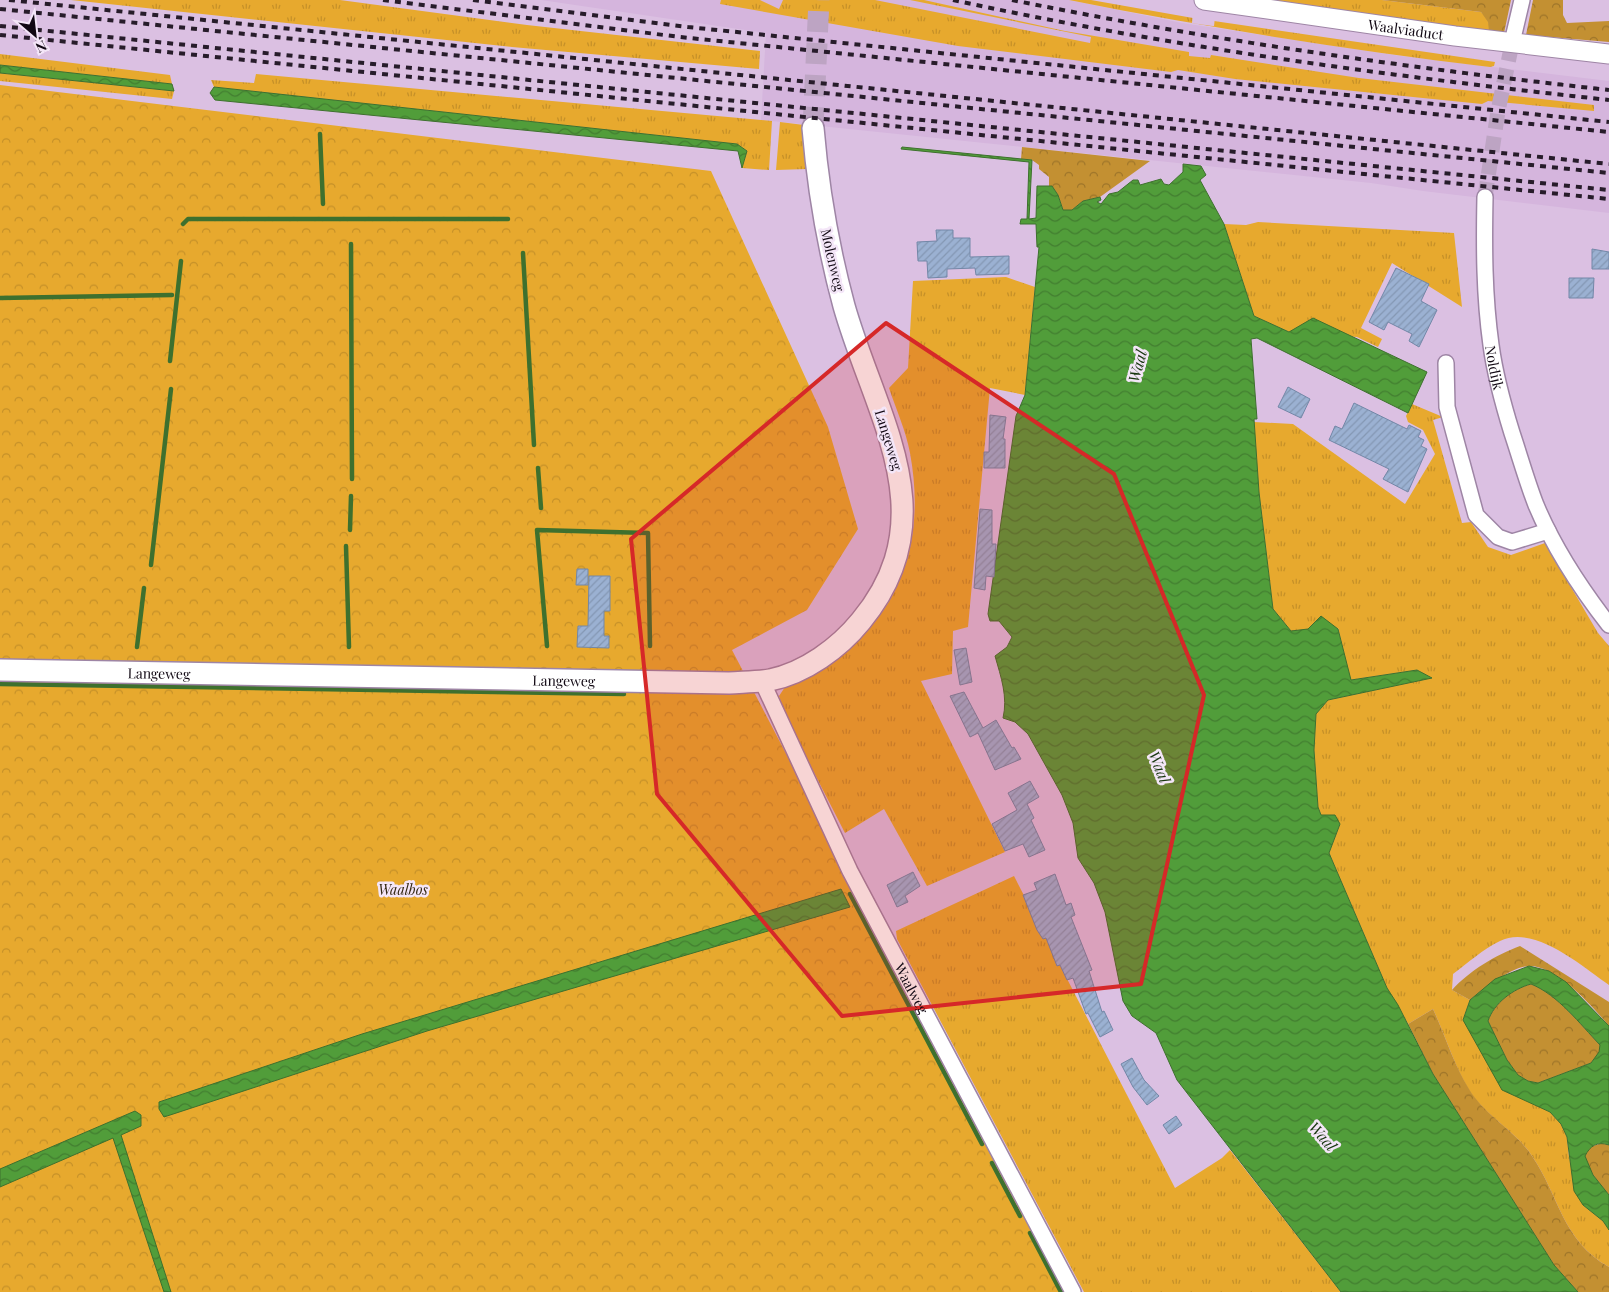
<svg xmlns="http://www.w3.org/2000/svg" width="1609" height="1292" viewBox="0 0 1609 1292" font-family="'Playfair Display',serif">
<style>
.built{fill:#d5b5dd}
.grass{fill:url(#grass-tufts)}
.forest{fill:url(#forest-crowns)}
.park{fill:url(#park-crowns)}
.water{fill:url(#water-waves);stroke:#3e702e;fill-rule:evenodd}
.pier{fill:#dbc0e2}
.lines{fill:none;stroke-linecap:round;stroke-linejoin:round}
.stream{stroke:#3e702e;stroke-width:4.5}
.building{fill:url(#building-hatch);stroke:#7287a7}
.minor-tunnel{stroke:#bda4c3;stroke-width:15;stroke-dasharray:15 8;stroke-linecap:butt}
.secondary-tunnel{stroke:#bda4c3;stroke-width:21;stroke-dasharray:21 11;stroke-linecap:butt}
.minor-casing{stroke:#9e85a5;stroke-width:18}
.tertiary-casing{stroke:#9e85a5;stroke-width:21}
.secondary-casing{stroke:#9e85a5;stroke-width:24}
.minor{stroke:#fff;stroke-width:15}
.tertiary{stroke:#fff;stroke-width:19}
.secondary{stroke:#fff;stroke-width:21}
.rail{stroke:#271c2a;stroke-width:4;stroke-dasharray:6 6;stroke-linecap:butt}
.marked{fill:#d62828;fill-opacity:0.2;stroke:#d62828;stroke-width:4;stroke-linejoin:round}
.labels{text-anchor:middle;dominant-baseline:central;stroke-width:5;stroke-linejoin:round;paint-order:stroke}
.street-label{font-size:14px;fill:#110813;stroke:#f4e6f8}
.park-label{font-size:14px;font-style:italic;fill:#342814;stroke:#f4e6f8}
.water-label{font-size:15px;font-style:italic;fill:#18360f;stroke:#f4e6f8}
</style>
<defs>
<pattern id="grass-tufts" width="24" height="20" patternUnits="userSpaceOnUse" patternTransform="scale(1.25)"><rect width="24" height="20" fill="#e7a92e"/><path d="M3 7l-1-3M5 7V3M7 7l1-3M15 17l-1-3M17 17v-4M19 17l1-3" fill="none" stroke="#c59028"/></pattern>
<pattern id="forest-crowns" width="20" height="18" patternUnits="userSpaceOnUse" patternTransform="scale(1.25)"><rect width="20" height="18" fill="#c39032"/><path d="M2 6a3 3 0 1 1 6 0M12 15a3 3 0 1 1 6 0" fill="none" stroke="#9d7429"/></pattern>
<pattern id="park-crowns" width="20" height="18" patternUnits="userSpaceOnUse" patternTransform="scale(1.25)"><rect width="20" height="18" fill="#e7a92e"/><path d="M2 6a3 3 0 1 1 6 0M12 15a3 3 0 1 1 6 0" fill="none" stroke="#c59028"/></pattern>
<pattern id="water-waves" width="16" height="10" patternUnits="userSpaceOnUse" patternTransform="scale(1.25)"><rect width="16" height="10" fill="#519d3a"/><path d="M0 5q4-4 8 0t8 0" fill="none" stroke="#427e30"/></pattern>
<pattern id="building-hatch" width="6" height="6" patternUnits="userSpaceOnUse" patternTransform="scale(1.25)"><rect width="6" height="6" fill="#9bb1d2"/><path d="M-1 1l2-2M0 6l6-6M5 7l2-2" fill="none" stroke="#8497b3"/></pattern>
</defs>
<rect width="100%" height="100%" fill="#dbc0e2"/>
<path class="built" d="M541 0H1069L1182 23 1401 56 1609 81V213L1423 191 1371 183 761 120 766 33Z"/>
<path class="grass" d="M71 0H340L527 25 760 51 759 69 512 47Z
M721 0H760L779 9 783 0H875L1090 43 1091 37 910 0H924L1065 31 1189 52V56L1210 58 1211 55 1359 78 1594 105V111L1488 101 1482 104 1235 79 1178 70 1171 72 958 46 720 4Z
M1069 0H1091L1193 18V23L1214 26V21L1495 62 1494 66 1490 67C1349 50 1209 28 1069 0Z
M1240 0H1382L1481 12C1486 17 1491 23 1489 31Z
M0 54 170 75 172 84 0 65Z
M0 73 174 91 172 99 0 81Z
M256 74 772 121 769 170 742 168 747 151 737 144 214 87 211 80 254 83Z
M780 122 804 125 807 169 776 170Z
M1258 222 1454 233 1462 307 1392 263 1361 328 1382 339 1378 347 1357 337 1289 332 1254 316 1224 224 1246 225Z
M1006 277 1035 287 1025 395 990 388 968 627 953 631 952 674 921 681 1005 852 927 886 884 809 845 833 786 718 779 696 785 687C805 675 829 664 847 650 908 600 924 528 910 453 906 431 896 409 889 388L908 368 913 281Z
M1412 404 1443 417 1433 420 1462 523 1471 522 1488 547 1511 555 1545 543 1598 633 1609 646V985C1582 966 1534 924 1500 941 1483 949 1468 963 1453 974L1452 990 1470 1000 1463 1020 1529 1101 1550 1112 1561 1124 1567 1137 1569 1157 1583 1205 1603 1221 1609 1230V1267C1562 1241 1559 1195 1532 1156 1515 1130 1485 1116 1469 1090 1454 1065 1445 1035 1433 1009L1408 1024 1387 988 1329 853 1340 824 1321 815 1318 807 1314 750 1316 714 1328 700 1431 678 1417 670 1350 680 1338 628 1291 631 1273 609 1259 492 1254 422 1293 424 1405 504 1435 454 1423 430 1408 422 1406 416Z
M1014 876 1175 1188 1222 1158 1230 1150 1341 1292H1084L897 939 896 931Z"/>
<path class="forest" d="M1382 0H1511L1504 33 1489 31 1488 22 1481 12Z
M1533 0H1563V15L1567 23 1609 21V42L1526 35Z
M1022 147 1150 161 1100 197 1083 201 1072 210H1063L1058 195 1052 186H1049V177L1039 169V165L1032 160 1021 159Z
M1520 946 1609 1002V1026C1593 1007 1557 966 1530 966 1512 966 1484 989 1470 1000L1452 990C1469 971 1496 955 1520 946Z
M1531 984C1558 995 1580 1024 1600 1045V1052L1591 1063 1538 1083 1528 1081 1518 1075 1507 1060 1488 1021C1494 1003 1513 989 1531 984Z
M1433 1009C1445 1035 1454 1065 1469 1089 1485 1116 1515 1130 1532 1156 1559 1195 1562 1241 1609 1267V1292H1578L1554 1265 1433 1074 1408 1024Z
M1602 1143 1609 1145V1195L1593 1175 1584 1156 1590 1147Z"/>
<path class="park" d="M0 85 711 171 828 427 858 529 807 610 732 650 1067 1292H0Z"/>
<path class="water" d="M0 65 172 84 174 91 0 73Z
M214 87 737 144 747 151 742 168 738 151 215 100 210 93Z
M902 147 1032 160 1029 219 1036 218 1037 186H1052L1058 195 1063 210H1072L1083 201 1100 197 1101 200 1097 202 1101 204 1109 194 1118 192 1133 180H1138L1140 185 1161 179 1164 184 1169 185 1183 172V164L1201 166 1206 175 1200 180 1224 224 1254 316 1289 332 1313 318 1427 372 1408 413 1257 338 1251 339 1257 419H1254L1259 492 1273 609 1291 631 1308 629 1321 616 1338 629 1351 680 1417 670 1432 678 1328 700 1316 714 1314 750 1318 807 1321 815H1335L1340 824 1329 853 1387 988 1398 1005 1433 1074 1554 1265 1578 1292H1341L1177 1080 1156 1033 1132 1016 1123 1001 1105 912 1094 883 1078 858 1073 823 1062 795 1028 734 1015 722 1003 718C1008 697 1001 677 995 656L1007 647 1012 637 999 621H990L988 614 1016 416 1025 395 1039 247H1037L1036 224H1020L1021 219H1027L1029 162 901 149Z
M841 889 850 907 427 1031 164 1117 159 1109V1102L362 1034Z
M1529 966 1549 971 1566 982 1609 1026V1145C1597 1141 1590 1146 1585 1156L1593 1175 1609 1195V1230L1603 1221 1583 1205 1574 1191 1567 1137 1561 1124 1550 1112 1502 1090 1463 1020 1470 1000 1495 979ZM1531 984C1558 995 1580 1024 1600 1045L1599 1052 1591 1063 1538 1083 1528 1081 1518 1075 1507 1060 1488 1021C1494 1003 1513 989 1531 984Z
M135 1111 141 1115V1126L121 1135 171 1292H164L113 1138 0 1187V1169Z"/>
<path class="pier" d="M1194 0H1217L1214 26 1192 23Z"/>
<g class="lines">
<path class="stream" d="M320 134 323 204
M183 224 188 219H508
M351 244 352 479
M523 253 534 445
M0 298 172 295
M170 361 181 261
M538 468 541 508
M350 530 351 496
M346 546 349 647
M151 565 171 389
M547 646 537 530 648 533 650 646
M137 647 144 588
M0 684 624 694
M850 894 982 1144
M992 1163 1020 1216
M1030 1233 1061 1292"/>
</g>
<path class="building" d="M936 230H953V238H970V257L1009 256V274L976 275 975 268 947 269V277L928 278 927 261H918L917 242 937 241Z
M1592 249 1609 252V269H1592Z
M1396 268 1429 284 1421 301 1437 310 1419 347 1409 341 1412 334 1388 322 1384 330 1369 322Z
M1569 278H1594L1593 298H1569Z
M1288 387 1310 399 1301 418 1278 407Z
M1354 403 1407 429 1409 425 1421 431 1418 437 1424 440 1421 446 1427 449 1408 492 1383 479 1389 469 1329 440 1335 426 1342 429Z
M990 415 1006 417 1003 439H1005V468H984V452H989Z
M980 509 992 510V544H996L994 577 986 576 985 590 974 588Z
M577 569H588V585H576Z
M589 576H610V611H604V636H609V648L577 647 578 626H588Z
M966 648 972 682 960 685 954 650Z
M964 692 983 728 996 720 1012 748 1014 747 1021 759 995 770 978 733 970 737 950 696Z
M1030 781 1039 797 1027 804 1034 818 1031 820 1045 850 1029 857 1023 844 1005 851 992 824 1017 810 1008 793Z
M913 872 920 886 905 896 908 902 897 907 887 885Z
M1055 874 1066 905 1071 903 1075 915 1071 917 1092 970 1089 971 1102 1012 1104 1011 1113 1030 1100 1037 1088 1013 1086 1014 1073 978 1067 980 1060 965 1057 966 1046 938 1043 939 1037 930 1023 895 1037 890 1034 883Z
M1132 1058 1144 1080 1159 1096 1147 1105 1133 1087 1121 1064Z
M1176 1116 1182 1125 1169 1134 1163 1125Z"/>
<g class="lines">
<path class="minor-tunnel" d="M1485 197 1498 111 1514 34"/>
<path class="secondary-tunnel" d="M813 128 819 0"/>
<defs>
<g id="minor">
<path d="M1514 34 1522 0"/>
<path id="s1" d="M1485 197C1484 246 1484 295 1491 345 1495 375 1503 404 1512 433 1520 457 1527 482 1536 505 1554 548 1581 589 1609 625"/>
<path d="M1446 363 1447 407 1476 515 1498 537 1512 542 1548 531"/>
<path id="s2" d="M762 681 850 871 1073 1292"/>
</g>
<g id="tertiary">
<path id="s3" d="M1204 0 1455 36 1609 54"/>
</g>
<g id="secondary">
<path id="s4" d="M0 670 729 683C743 682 757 682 770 680 805 673 839 648 861 621 948 516 875 416 844 306 828 247 818 188 813 128"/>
</g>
</defs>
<use href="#minor" class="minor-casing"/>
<use href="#tertiary" class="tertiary-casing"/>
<use href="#secondary" class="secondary-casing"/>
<use href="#minor" class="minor"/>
<use href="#tertiary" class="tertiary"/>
<use href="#secondary" class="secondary"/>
<path class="rail" d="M9 0 1609 164
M383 0 680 37 1609 132
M473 0 688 27 1609 122
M953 0C1170 47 1389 76 1609 100
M1012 0C1209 40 1409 68 1609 90
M0 9 1609 173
M0 26 1609 190
M0 35 1609 199"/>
</g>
<path class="marked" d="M886 323 1114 474 1204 695 1141 984 842 1016 657 794 631 539Z"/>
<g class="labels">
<g class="street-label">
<text stroke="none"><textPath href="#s3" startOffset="204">Waalviaduct</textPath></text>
<text transform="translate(833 260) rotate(77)">Molenweg</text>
<text stroke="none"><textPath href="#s1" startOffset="171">Noldijk</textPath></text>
<text transform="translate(889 440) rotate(73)">Langeweg</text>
<text stroke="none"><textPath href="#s4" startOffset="159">Langeweg</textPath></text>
<text stroke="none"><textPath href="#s4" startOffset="564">Langeweg</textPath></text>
<text stroke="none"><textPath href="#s2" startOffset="342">Waalweg</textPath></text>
</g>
<g class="park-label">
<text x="403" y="889">Waalbos</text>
</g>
<g class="water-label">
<text transform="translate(1137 366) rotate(-75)">Waal</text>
<text transform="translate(1160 767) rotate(68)">Waal</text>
<text transform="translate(1323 1136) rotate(49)">Waal</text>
</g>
</g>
<g transform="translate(35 35) rotate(152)" stroke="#f4e6f8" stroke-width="4" paint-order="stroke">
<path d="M0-4L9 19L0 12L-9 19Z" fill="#110813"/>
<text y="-8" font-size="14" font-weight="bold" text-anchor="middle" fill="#110813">N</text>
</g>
</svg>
